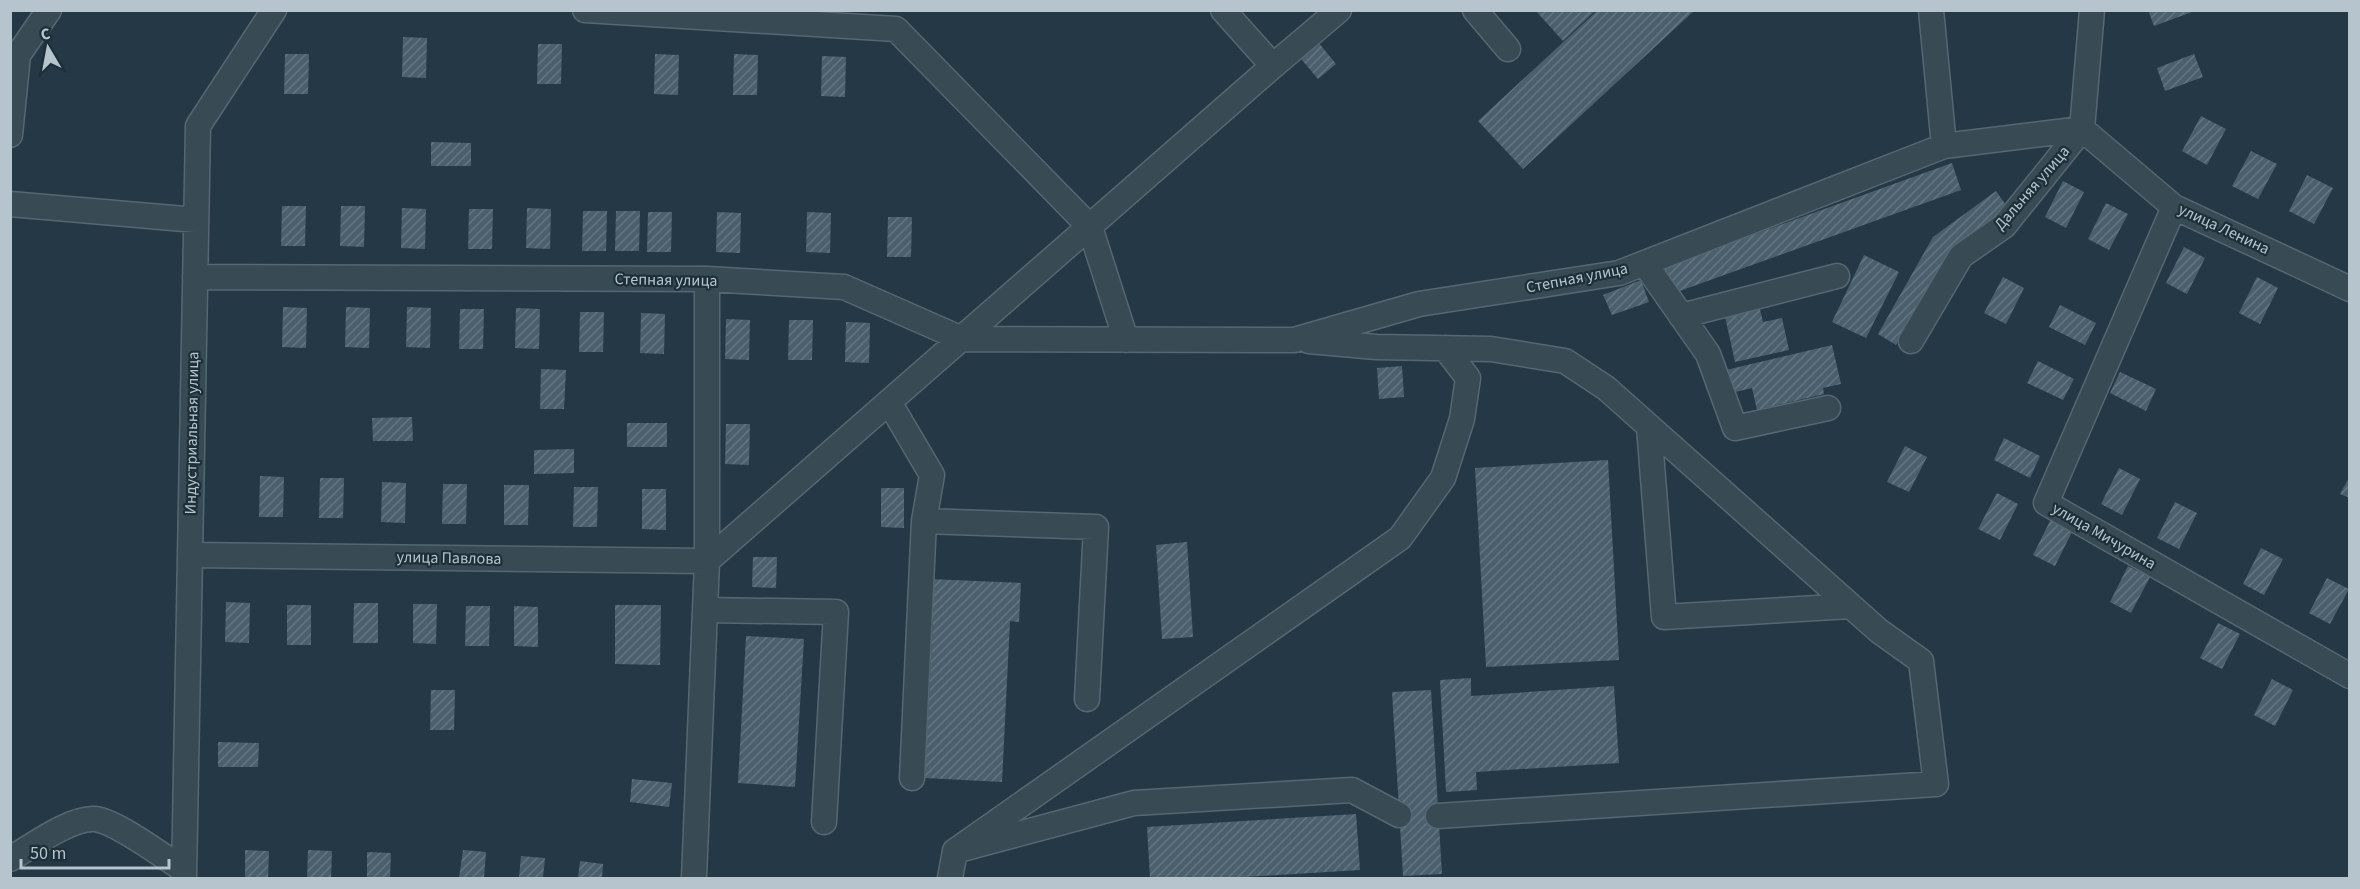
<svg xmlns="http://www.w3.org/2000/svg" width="2360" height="889" viewBox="0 0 2360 889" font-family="'Source Sans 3',sans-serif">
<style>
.building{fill:url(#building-hatch)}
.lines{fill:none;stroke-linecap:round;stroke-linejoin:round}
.minor-casing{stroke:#576771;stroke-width:27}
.minor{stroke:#384a54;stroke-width:24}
.labels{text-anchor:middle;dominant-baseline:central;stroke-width:4.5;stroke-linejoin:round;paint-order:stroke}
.street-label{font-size:16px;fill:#b6c4ce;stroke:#1d2f39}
</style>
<defs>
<pattern id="building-hatch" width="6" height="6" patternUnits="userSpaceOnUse" patternTransform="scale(1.5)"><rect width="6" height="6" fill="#4a616d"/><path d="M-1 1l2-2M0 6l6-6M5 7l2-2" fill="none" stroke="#627681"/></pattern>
</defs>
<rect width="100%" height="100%" fill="#243945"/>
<path class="building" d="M1535 10H1596L1563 41Z
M1598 10H1695L1523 169 1478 121Z
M2148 10H2191L2192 12 2154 26Z
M403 37 427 38 426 78 402 77Z
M1319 43 1336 64 1318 79 1301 59Z
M538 44H562L561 84H537Z
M285 54H309L308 94H284Z
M655 54 679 55 678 95 654 94Z
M734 54 758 55 757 95H733Z
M2194 54 2203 77 2165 91 2157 68Z
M822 56 846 57 845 97 821 96Z
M2201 116 2226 129 2207 165 2182 151Z
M431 142 471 143V166H431Z
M2251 151 2277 164 2258 199 2232 186Z
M1952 163 1961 190 1674 293 1664 267Z
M2307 175 2333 188 2314 224 2289 211Z
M2063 181 2084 192 2066 228 2045 217Z
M1996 191 2008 208 1952 248 1896 345 1878 334 1933 237Z
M2106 203 2128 214 2109 250 2088 239Z
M282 206H306L305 246H281Z
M341 206H365L364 247 340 246Z
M402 208 426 209 425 249 401 248Z
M527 208 551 209 550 249 526 248Z
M469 209H493L492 249H468Z
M583 211H607L606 251H582Z
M616 211H640L639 251H615Z
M648 212H672L671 252H647Z
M717 212 741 213 740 253 716 252Z
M807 212 831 213 830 253 806 252Z
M888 217H912L911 257H887Z
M2184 247 2205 258 2187 294 2166 283Z
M1864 255 1899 272 1866 338 1832 322Z
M2003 277 2024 288 2006 324 1984 313Z
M2257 277 2278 288 2260 324 2239 313Z
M1641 280 1649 302 1612 315 1603 295Z
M1759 305 1763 322 1782 318 1789 350 1735 362 1724 312Z
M2060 305 2096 323 2085 345 2049 327Z
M283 307 307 308 306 348 282 347Z
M346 307 370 308 369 348 345 347Z
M407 307 431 308 430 348 406 347Z
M516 308 540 309 539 349 515 348Z
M460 309H484L483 349H459Z
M580 312H604L603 352H579Z
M641 313 665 314 664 354 640 353Z
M726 319 750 320 749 360 725 359Z
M789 320H813L812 360H788Z
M846 322 870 323 869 363 845 362Z
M1832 345 1841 384 1823 388 1824 394 1757 410 1752 388 1731 393 1726 370Z
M2038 361 2074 379 2063 400 2027 383Z
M1402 366 1404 397 1379 399 1377 368Z
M541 369 566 370 564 409H540Z
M2120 372 2156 389 2146 411 2110 393Z
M412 417 413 441H373L372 418Z
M627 423H667V447H627Z
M726 424H750L749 465 725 464Z
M2004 438 2040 456 2030 478 1994 460Z
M1905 446 1927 457 1909 492 1887 482Z
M574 449V473L534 474V450Z
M1608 460 1619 660 1486 667 1475 468Z
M2119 468 2140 479 2122 515 2101 504Z
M260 476 284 477 283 517H259Z
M2350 476V498L2340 494Z
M320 478H344L343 518H319Z
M382 482 406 483 405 523 381 522Z
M443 484H467L466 524H442Z
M504 485H529L528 525H504Z
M574 487H598L597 527H573Z
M881 488H904V528L881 527Z
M642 489H666V530L642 529Z
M1997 493 2018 504 2000 540 1978 529Z
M2175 502 2197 513 2179 549 2157 538Z
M2051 519 2073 530 2055 566 2033 555Z
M1187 542 1193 637 1162 639 1156 545Z
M2261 548 2283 559 2264 595 2243 584Z
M753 557H777L776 588 752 587Z
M2128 566 2150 577 2131 613 2110 602Z
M2327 578 2349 589 2330 624 2309 613Z
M929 579 1021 583 1019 622 1010 621 1002 782 925 778 933 618 927 617Z
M226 602 250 603 249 643 225 642Z
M354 603H378V643H353Z
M413 604H437L436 644 413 643Z
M287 605H311V645H287Z
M615 605H661L660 665 615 664Z
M466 606H490L489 646H465Z
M514 606 538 607V647L514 646Z
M2218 623 2240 634 2222 669 2200 658Z
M746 636 804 639 795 787 738 783Z
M1471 678V696L1614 686 1619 763 1476 772 1477 790 1446 792 1440 680Z
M2272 679 2293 690 2275 726 2254 715Z
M431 690H455L454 730H430Z
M1431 690 1442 874 1403 876 1392 692Z
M218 742 259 743 258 767H218Z
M632 779 672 783 669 807 630 802Z
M1356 814 1360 870 1228 878H1150L1147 827Z
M245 850 269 851 268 878H245Z
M308 850 332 851 331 878H307Z
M463 850 486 852 484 878H459Z
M367 852 391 853 390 878H367Z
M521 856 545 858 543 878H519Z
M580 861 603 864 602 878H578Z"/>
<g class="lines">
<defs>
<path id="minor" d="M585 10 896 29 1090 227 1126 340
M1475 10 1508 49
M1931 10 1944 146
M1273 66 1339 10
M10 135 18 55 49 10
M10 204 196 220
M2174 207 2046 503 2350 676
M1645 264 1708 354 1735 428 1828 408
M195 277 707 279 844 287 962 339 1294 340 1419 304 1619 273 1944 146 2082 129 2174 207 2350 289
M1681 316 1837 276
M1309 341 1376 347 1491 349 1565 361 1606 388 1879 631 1921 661 1936 784 1438 816
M1911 341 1961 256 2004 226 2082 129 2092 10
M889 402 932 475 924 521 912 778
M1649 427 1664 617 1851 606
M924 521 1096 527 1087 699
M190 555 707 561 1273 66 1223 10
M705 610 836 612 824 822
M955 851 1400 538 1443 478 1462 419 1468 378 1445 348
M10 859C31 847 71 817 95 819 116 821 164 857 184 870
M184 878 198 126 274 10
M694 878 707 561V279
M950 878 955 851 1134 803 1352 790 1399 815"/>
</defs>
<use href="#minor" class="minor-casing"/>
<use href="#minor" class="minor"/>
</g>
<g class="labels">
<g class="street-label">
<text transform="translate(2032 188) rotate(-49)">Дальняя улица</text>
<text transform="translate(2224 229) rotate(25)">улица Ленина</text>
<text transform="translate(1577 278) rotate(-11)">Степная улица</text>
<text transform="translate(666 280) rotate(1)">Степная улица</text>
<text transform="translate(192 433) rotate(-89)">Индустриальная улица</text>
<text transform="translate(2104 536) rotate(30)">улица Мичурина</text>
<text transform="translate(449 558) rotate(1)">улица Павлова</text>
</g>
</g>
<rect width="2360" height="889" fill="none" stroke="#b6c4ce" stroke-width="24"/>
<g transform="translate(48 48) rotate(350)" stroke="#1d2f39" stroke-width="4.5" paint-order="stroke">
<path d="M0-4.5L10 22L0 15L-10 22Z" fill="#b6c4ce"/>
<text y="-9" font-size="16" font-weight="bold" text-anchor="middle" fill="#b6c4ce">С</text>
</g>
<path d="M21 859v9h148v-9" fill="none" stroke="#b6c4ce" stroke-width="3"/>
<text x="30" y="859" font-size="18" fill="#b6c4ce" stroke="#1d2f39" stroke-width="4.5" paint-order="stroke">50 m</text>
</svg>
